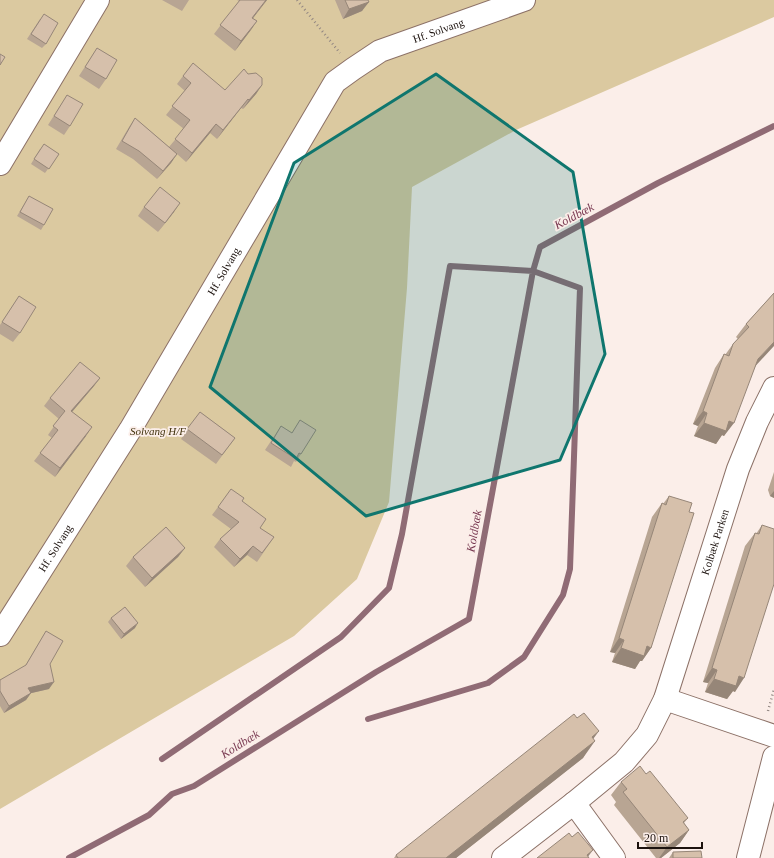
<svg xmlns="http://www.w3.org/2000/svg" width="774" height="858" viewBox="0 0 774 858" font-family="'Times New Roman',serif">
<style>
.green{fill:#dbc9a0}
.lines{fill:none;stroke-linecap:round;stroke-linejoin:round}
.stream{stroke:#906b75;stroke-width:6}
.minor-casing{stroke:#8c7167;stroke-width:24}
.path{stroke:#928682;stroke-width:2.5;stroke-dasharray:1 3;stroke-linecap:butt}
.minor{stroke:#fff;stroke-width:22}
.wall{fill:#b8a593}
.shaded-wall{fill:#968678}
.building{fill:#d6c0ab;stroke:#968678}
.marked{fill:#0f766e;fill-opacity:0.2;stroke:#0f766e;stroke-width:3;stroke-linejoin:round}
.labels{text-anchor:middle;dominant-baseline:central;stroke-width:3.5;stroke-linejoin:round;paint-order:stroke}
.street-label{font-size:11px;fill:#1c120e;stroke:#fbeee9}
.park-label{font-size:11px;font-style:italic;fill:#41320d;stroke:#fbeee9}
.water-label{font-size:12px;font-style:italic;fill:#793951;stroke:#fbeee9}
</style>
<rect width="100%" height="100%" fill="#fbeee9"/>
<path class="green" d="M0 0H774V17L516 130 412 187 407 288 389 502 357 579 294 636 0 809Z"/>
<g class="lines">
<path class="stream" d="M162 759 341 637 389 588 402 534 450 266 533 271 580 288 570 569 563 595 524 657 488 683 368 719
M69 858 149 815 172 794 194 786 376 672 469 619 533 271 540 247 658 183 774 126"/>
<defs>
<g id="minor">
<path d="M0 164 98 0"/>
<path id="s1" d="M0 635 130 430 335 82 353 69 380 51 524 0"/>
<path d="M665 699 774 736"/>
<path d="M574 803 614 858"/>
<path id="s2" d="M503 858 574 803 624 762 647 735 665 699 738 469 757 422 774 388"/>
<path d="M748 858 774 757"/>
</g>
</defs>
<use href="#minor" class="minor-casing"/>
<path class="path" d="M297 0 340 53
M768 711 774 689"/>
<use href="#minor" class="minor"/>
</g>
<path class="wall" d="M162 0H189L182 11Z
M237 0H267L253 18 257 21 235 51 214 34 239 1Z
M335 0H368L362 11 343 19Z
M40 19 46 44 42 48 27 39Z
M97 48 106 79 99 89 79 76Z
M183 76 225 90 262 85 256 94 243 109 241 108 217 139 210 133 186 162 177 154 171 163 157 179 133 159 116 149 129 127 135 118 169 147 184 129 166 115 185 91 177 84Z
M67 95 70 126 64 135 48 125Z
M40 149 59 154 45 173 31 164Z
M29 196 44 225 41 230 17 216Z
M144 207 174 212 158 232 138 216Z
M774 293 756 365 724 436 722 435 716 444 694 436 698 426 693 424 715 368 724 354 725 355 733 344 738 339 736 337 746 324Z
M19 296 20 333 13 342 0 334V325Z
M100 378 94 386 72 412 86 436 55 477 34 461 52 438 48 435 59 419 44 406 50 398Z
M200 412 235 438 216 464 181 439Z
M300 420 301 454 296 462 294 461 291 467 265 450 281 426 292 433Z
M774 472V498L770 496 768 490Z
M669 496 651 648 642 661H640L635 669 612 662 615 653 610 652 652 517 662 503 663 504Z
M242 501 260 528 274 537 257 562 247 555 234 567 214 547 220 539 231 529 212 515 218 507Z
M762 525 735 692 733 691 727 699 705 692 708 683 703 682 745 546 755 533 756 534Z
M185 548 178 557 145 587 126 566 133 557Z
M111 618 135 628 121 639 108 622Z
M46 631 50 664 49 689 31 693 26 700 4 713 0 706V680L25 666Z
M593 739 583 758 456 858H394L396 855Z
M621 782 688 818 684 823 689 830 680 843 661 858H656L614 805 616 802 611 795Z
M673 852 702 858H669Z"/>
<path class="shaded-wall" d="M266 0H267L246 27 252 18Z
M369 2 362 11 343 19 349 9Z
M257 21 251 30 235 51 241 41Z
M262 85 256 94 243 109 249 100Z
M248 99 241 108 217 139 223 130Z
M216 124 210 133 186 162 192 153Z
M177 154 171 163 157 179 163 171Z
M180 203 174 212 158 232 165 223Z
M774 342V346L749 373 758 359Z
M100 378 94 386 65 420 71 411Z
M703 411 707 413 698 426 693 424Z
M729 421 734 423 724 436 722 435 716 444 694 436 704 423Z
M92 427 86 436 55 477 60 468Z
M774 491V498L770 496Z
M253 546 247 555 234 567 240 559Z
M185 548 178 557 145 587 152 578Z
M138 623 135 628 121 639 124 634Z
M619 638 624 640 615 653 610 652Z
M647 646 651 648 642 661H640L635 669 612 662 621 648Z
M712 668 717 670 708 683 703 682Z
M739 676 744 678 735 692 733 691 727 699 705 692 714 679Z
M54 682 49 689 23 695 28 688Z
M31 693 26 700 4 713 9 706Z
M599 731 588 746 595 741 583 758 456 858H446Z
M689 830 680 843 661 858H659L667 847Z
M593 850 587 858V855Z"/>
<path class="building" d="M240 0H266L252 18 257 21 241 41 220 25Z
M345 0H368L369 2 349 9Z
M44 14 58 23 46 44 31 34Z
M97 48 117 60 106 79 85 67Z
M0 54 5 57 0 65Z
M193 63 225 90 244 69 248 74 256 73 262 78V85L249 100 248 99 223 130 216 124 192 153 175 139 190 120 172 106 191 83 183 76Z
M67 95 83 104 70 126 54 116Z
M135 118 177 154 163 171 139 151 122 141Z
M44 144 59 154 49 169 34 159Z
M160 187 180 203 165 223 144 207Z
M29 196 53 209 44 225 20 212Z
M774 293V342L758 359 734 423 729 421 726 431 704 423 707 413 703 411 724 354 729 356 733 344 749 327 746 324Z
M19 296 36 307 20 333 2 322Z
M80 362 100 378 71 411 92 427 60 468 40 453 58 430 53 426 65 411 50 398Z
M200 412 235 438 222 455 187 429Z
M300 420 316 430 301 454 299 453 296 459 271 443 281 426 292 433Z
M231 489 244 498 242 501 266 519 260 528 274 537 262 553 253 546 240 559 220 539 239 522 218 507Z
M669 496 692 503 689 512 694 513 651 648 647 646 644 656 621 648 624 640 619 638 662 503 666 505Z
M762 525 774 529V584L744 678 739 676 736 686 714 679 717 670 712 668 755 533 759 534Z
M166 527 185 548 152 578 133 557Z
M125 607 138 623 124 634 111 618Z
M46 631 63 641 50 664 54 682 28 688 31 693 9 706 0 691V680L26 665Z
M584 713 599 731 592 737 595 741 446 858H398L396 855 574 714 577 718Z
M640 766 646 774 650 771 688 818 683 822 689 830 667 847 623 792 627 789 621 782Z
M578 832 593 850 587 855 589 858H537L569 833 572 837Z
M701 851 702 858H673V852Z"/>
<path class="marked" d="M436 74 573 172 605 354 560 460 366 516 210 387 294 163Z"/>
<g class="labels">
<g class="street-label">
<text stroke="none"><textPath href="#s1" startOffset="763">Hf. Solvang</textPath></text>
<text stroke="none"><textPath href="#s1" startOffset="427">Hf. Solvang</textPath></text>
<text stroke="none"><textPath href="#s2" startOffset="395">Kolbæk Parken</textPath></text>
<text stroke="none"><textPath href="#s1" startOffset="103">Hf. Solvang</textPath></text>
</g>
<g class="park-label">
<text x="158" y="431">Solvang H/F</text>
</g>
<g class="water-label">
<text transform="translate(574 216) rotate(-28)">Koldbæk</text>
<text transform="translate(474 531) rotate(-80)">Koldbæk</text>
<text transform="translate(240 744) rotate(-32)">Koldbæk</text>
</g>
</g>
<path d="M638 842v6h64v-6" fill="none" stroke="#1c120e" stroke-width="2"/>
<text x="644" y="842" font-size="12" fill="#1c120e" stroke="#fbeee9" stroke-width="3" paint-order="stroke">20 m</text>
</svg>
